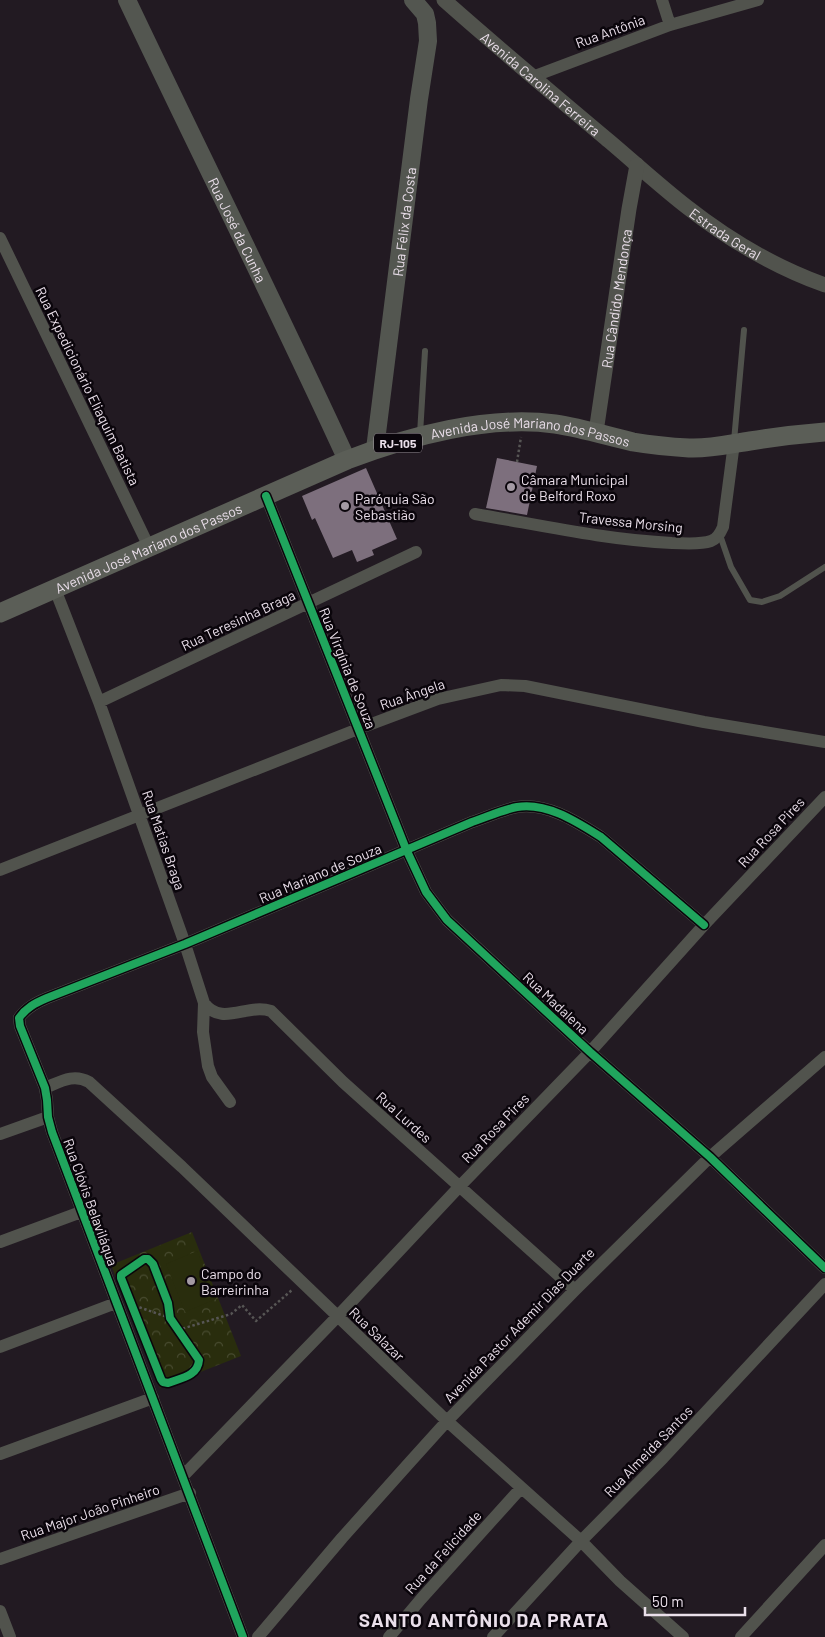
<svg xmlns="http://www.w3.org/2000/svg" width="825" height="1637" viewBox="0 0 825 1637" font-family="Barlow,sans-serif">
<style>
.park{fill:url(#park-crowns)}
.pitch{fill:#292d0d}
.building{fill:#7d6f7d}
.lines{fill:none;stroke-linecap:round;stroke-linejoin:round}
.path{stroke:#575655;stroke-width:2.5;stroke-dasharray:2.5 2.5;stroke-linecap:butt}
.service{stroke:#51534d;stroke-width:6}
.minor{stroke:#51534d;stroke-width:12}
.tertiary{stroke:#51534d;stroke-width:15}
.secondary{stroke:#535650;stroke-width:18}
.primary{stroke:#5b5e57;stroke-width:19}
.cycleway-casing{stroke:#0a050b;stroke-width:11}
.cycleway{stroke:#20a55d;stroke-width:8}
.poi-dot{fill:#a49aa4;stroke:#0a050b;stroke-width:2}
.labels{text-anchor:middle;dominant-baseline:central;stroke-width:5;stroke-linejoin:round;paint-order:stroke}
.shield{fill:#0a050b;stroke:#a79ea7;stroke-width:1}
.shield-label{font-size:12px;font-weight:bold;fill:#eadfea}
.street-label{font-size:14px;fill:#eadfea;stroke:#0a050b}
.poi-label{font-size:14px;fill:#eadfea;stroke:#0a050b;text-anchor:start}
.district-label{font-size:19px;font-weight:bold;letter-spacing:1px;fill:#eadfea;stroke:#0a050b}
</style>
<defs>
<pattern id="park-crowns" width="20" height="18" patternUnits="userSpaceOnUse" patternTransform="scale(1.25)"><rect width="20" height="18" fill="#292d0d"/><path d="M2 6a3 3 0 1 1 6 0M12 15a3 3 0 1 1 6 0" fill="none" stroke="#484b30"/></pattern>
</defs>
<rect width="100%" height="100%" fill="#221a22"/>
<path class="park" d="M192 1232 241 1356 160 1388 111 1265Z"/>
<path class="pitch" d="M197 1251 216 1299 185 1312 166 1264Z"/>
<path class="building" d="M497 458 537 466 527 515 486 508Z
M366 468 397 539 372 550 374 555 357 562 352 550 333 558 315 518 312 520 302 496Z"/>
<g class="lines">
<path class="path" d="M517 462 521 437
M130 1304 170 1318
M178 1330 231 1314 242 1305 256 1321 292 1290"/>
<path class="service" d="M420 434 425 351
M734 441 744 330
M720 535 731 567 750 600 762 602 780 596 825 567"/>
<path class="minor" d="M662 0 670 25
M532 77 670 25 758 0
M0 238 149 547
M266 496 406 849 426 892 447 920 590 1052 710 1157 825 1268
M475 514C540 525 606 540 672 543 684 543 699 545 711 541 717 539 720 534 723 527L734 443
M55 589 99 702 185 944 204 1003 203 1032 208 1066 212 1077 230 1102
M99 702 416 552
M0 870 358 729 438 699 501 685 525 686 704 722 825 742
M204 1003C222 1027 247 1003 271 1011L343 1082 575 1290
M45 1088C60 1082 73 1073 89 1082L182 1167 447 1421 581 1541 620 1581 683 1637
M0 1134 48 1117
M0 1242 81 1212
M0 1347 116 1303
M0 1454 153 1398
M183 1476 337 1317 460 1186 590 1052 704 925 825 797
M0 1559 190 1493
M0 1611 10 1637
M243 1637 52 1132 48 1117 47 1100 45 1088 20 1026 19 1018C26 1008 35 1003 47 998L185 944 472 822C487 817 502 810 517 807 547 802 577 822 601 837L704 925
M258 1637 342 1538 410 1462 447 1421 575 1290 710 1157 825 1057
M389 1637 421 1599 521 1488
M493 1637 581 1541 663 1458 825 1284
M741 1637 825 1545"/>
<g class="tertiary">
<path id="s1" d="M444 0C498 48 553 94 609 141 635 163 660 186 687 207 729 240 775 267 825 285"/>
<path id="s2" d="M596 432 629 209 637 165"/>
</g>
<g class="secondary">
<path id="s3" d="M127 0C200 154 276 305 347 460"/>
<path id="s4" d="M375 449 419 99 428 41 427 23 425 14 413 0"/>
</g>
<path class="primary" id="s5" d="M0 613 347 460C409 436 488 415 555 424 582 428 607 436 633 442 651 445 671 447 689 448 710 449 730 444 750 441 775 437 800 434 825 432"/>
<defs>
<path id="cycleway" d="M266 496 406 849 426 892 447 920 590 1052 710 1157 825 1268
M144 1259H148L153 1264 168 1303 170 1318 199 1360C198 1376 181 1378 168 1383L163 1382 161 1379 121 1278V1275Z
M243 1637 52 1132 48 1117 47 1100 45 1088 20 1026 19 1018C26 1008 35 1003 47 998L185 944 472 822C487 817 502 810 517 807 547 802 577 822 601 837L704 925"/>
</defs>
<use href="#cycleway" class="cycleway-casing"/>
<use href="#cycleway" class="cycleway"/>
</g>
<g class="poi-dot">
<circle cx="511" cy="487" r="5"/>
<circle cx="345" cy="506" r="5"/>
<circle cx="191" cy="1281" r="5"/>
</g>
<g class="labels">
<rect class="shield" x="374" y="433.5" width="48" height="19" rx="4"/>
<g class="shield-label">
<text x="398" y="443">RJ-105</text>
</g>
<g class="street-label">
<text transform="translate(610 31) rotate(-20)">Rua Antônia</text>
<text stroke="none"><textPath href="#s1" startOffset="128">Avenida Carolina Ferreira</textPath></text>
<text stroke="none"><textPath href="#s4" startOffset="229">Rua Félix da Costa</textPath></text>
<text stroke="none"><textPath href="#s3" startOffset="255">Rua José da Cunha</textPath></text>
<text stroke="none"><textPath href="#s1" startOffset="366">Estrada Geral</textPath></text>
<text stroke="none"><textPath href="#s2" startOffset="135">Rua Cândido Mendonça</textPath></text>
<text transform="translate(88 386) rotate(64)">Rua Expedicionário Eliaquim Batista</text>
<text stroke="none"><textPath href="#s5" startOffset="568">Avenida José Mariano dos Passos</textPath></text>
<text transform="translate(631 522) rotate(6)">Travessa Morsing</text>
<text stroke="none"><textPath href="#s5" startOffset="162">Avenida José Mariano dos Passos</textPath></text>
<text transform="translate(238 620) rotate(-25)">Rua Teresinha Braga</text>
<text transform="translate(348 668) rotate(68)">Rua Virgínia de Souza</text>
<text transform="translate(412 694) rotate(-19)">Rua Ângela</text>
<text transform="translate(771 832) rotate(-47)">Rua Rosa Pires</text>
<text transform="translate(164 840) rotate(71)">Rua Matias Braga</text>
<text transform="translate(320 873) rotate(-23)">Rua Mariano de Souza</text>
<text transform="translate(556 1003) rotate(43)">Rua Madalena</text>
<text transform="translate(404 1117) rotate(42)">Rua Lurdes</text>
<text transform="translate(495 1128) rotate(-46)">Rua Rosa Pires</text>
<text transform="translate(91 1202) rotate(70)">Rua Clóvis Belaviláqua</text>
<text transform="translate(519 1325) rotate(-46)">Avenida Pastor Ademir Dias Duarte</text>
<text transform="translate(377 1334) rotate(44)">Rua Salazar</text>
<text transform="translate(648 1451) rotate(-46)">Rua Almeida Santos</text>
<text transform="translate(90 1512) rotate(-19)">Rua Major João Pinheiro</text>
<text transform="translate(443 1552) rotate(-48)">Rua da Felicidade</text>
</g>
<g class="poi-label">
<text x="521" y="479">Câmara Municipal<tspan x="521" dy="16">de Belford Roxo</tspan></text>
<text x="355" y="498">Paróquia São<tspan x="355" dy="16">Sebastião</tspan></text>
<text x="201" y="1273">Campo do<tspan x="201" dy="16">Barreirinha</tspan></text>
</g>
<g class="district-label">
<text x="484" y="1619">SANTO ANTÔNIO DA PRATA</text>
</g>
</g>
<path d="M645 1607v8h100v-8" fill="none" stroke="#eadfea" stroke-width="2.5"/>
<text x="652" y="1607" font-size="15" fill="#eadfea" stroke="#0a050b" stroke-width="4" paint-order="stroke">50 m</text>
</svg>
